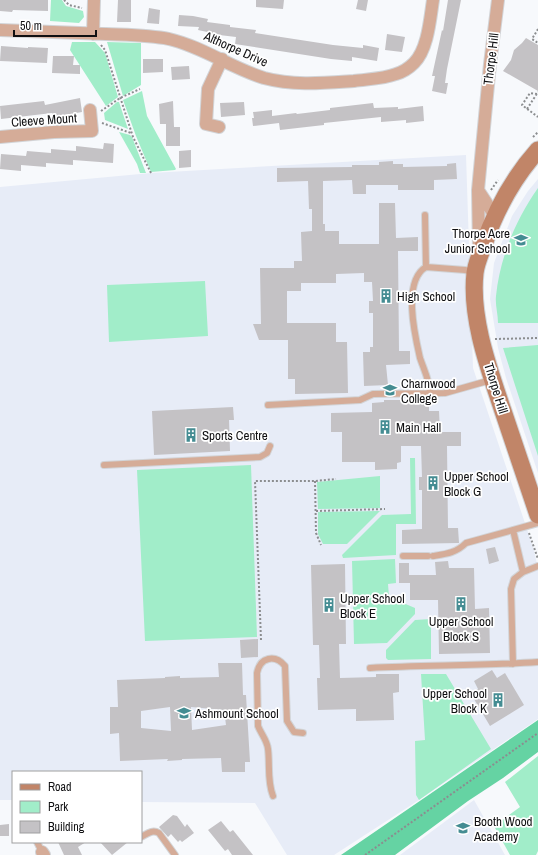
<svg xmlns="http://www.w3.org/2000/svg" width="538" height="855" viewBox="0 0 538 855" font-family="'Archivo Narrow',sans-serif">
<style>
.built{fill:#e7ecf7}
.green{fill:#a1edc9}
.forest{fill:#65d3a3}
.building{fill:#c4c2c5;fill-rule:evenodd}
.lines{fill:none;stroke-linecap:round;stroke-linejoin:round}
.lane-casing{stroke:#d2d4d7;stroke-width:8}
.street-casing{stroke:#d2d4d7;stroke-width:14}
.secondary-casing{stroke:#d2d4d7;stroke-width:19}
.path{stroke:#8b8d8f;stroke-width:2;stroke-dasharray:2 2;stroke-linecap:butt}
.lane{stroke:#d5ac98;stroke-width:6}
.street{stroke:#d5ac98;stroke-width:12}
.secondary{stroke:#c18568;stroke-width:17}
.labels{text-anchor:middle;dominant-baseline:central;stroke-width:3.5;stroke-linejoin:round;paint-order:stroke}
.street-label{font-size:13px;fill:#101012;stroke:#fff}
.poi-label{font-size:13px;fill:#101012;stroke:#fff;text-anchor:start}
</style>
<rect width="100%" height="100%" fill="#f7f9fc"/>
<path class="built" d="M466 155 473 368 534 550 538 569V719L419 800 334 855H287L255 803 141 802V772H13V800H0V187L151 173Z
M538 179V473L506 378 498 348 490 299 494 263 512 216 528 191Z
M474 800 505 855H400Z"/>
<path class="green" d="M51 0H62L66 6 83 11 84 17 79 23 50 21Z
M72 42H95L105 53 118 97 106 106 70 50Z
M107 42 141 43V85L123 96Z
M142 91 147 116 176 169 175 170 151 172 136 136 123 100Z
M117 102H119L128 129 105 120 104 113Z
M119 132 130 135 132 137 146 173H140L137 164Z
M538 188V323H498C498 314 495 305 496 296 500 257 516 219 538 188Z
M205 281 208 336 109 342 107 285Z
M538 345V456L503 348Z
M410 458H415L416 524H396V555L343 558 342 555 382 515 411 514Z
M251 465 257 637 145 641 137 470Z
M380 476V508L318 509 317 482Z
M380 511 347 544H323L318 534V512Z
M395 559 396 583 388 584 389 597 415 608V614L387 643 354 644 352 561Z
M431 619V659L388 660 386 658V650L415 620Z
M421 674H446L491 749 419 800 416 795 415 741 425 740Z
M538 756V851L536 855H510L494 826 520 807 505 782Z"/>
<path class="forest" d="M538 720V752L503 778 468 801 395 855H341Z"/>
<path class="building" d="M0 0H48V11L13 10 12 12 0 11Z
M118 0H131V22H117Z
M256 0H284L283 9 256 7Z
M358 0H368L366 11 356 9Z
M448 0H461L447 69 445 83H448L446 94 432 91 435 76H432L442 30 443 31Z
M149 8 160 10 159 24 147 23Z
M179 15 193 16 208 19 207 22 230 25V27L256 30 255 33 333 45 363 48V45L379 48 377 61 352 57V61L331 59 235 44 236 37 211 34 212 33 198 30 199 27 178 26Z
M387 34 405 37 402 52 385 50Z
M526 38 538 45V91L503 71 511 60 514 50 522 43Z
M1 46 28 48V47L48 48 47 63 0 61Z
M53 56H74L73 65H80V74L52 73Z
M143 59H163V72L143 73Z
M189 66 190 79 172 80 171 67Z
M80 98 82 112 53 117 52 113 1 119 0 106 44 101 45 105Z
M173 101 174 127H180V146H166V124H160L159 104Z
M244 102 245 115 221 117 220 103Z
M373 103 374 108 398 107V109L423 106 424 121 406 123V120L381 122V117L324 123V125L280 130 279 123 253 126 252 118H254L253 112 272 110V116L296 113 297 114 330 110V108Z
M104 143 114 144 113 163 73 160V165L46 163V167L21 165V171L0 169 1 154 26 156 27 151 51 153V149L76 151V146L103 149Z
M191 150V167L179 168V151Z
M393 161V164H403V167L447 166V164L456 163 457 179 434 180V190H398V185H366V194H353L352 180 323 181V224H325V231H339V244H379V203H395L396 238 418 237V251H398L399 351H410V364L386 365 388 385 364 386 363 352H370V347H373V313H369V301H373L372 282H364V273L336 274V283H301V291H287V323H336V342H347L348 393 295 394V379H288V340H259L253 324H261L260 268H294V261H302L301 232 312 231V209H309L308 181 277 182V168L352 167V165H379V162Z
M384 400H429V411H439L440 432H461V446H447L448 528H458L459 543 402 544V530L422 529V490H419V477H422L421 446H401V462L397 463V469L375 470V462H342V432H331V413L372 412V403L384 402Z
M233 407 234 420H229L230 451 154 455 152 411Z
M495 547 499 561 489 564 486 549Z
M448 561 449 568H474L475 609 489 608 490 653 439 654 438 600H410V583H399V563H409V575H436L435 562Z
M345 564 346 644H339L340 678 376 677V674H399V692L393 693 394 720 356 721V709L318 710 317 678H320L319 645H313L311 565Z
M258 639V657L241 658 240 640Z
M218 663H242L243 695H246L250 762H245V772H222L221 758 182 759V760L167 761 168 759 120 761 119 733 110 734V707H118L117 680 165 678V677L180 676V678L219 677ZM170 707 171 731 141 728V711ZM191 707 224 710 226 725 192 730Z
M492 670 497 678 505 673 524 705 490 726 471 694 478 689 474 681Z
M173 815 177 816 185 827 187 824 194 833 182 842 180 840 178 842 171 834 168 837 159 827Z
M221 821 230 832 233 830 253 855H232L228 849 225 851 208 830Z
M9 824V836H0V825Z
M58 842H86L78 847 82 855H64Z
M100 842H128L112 855Z"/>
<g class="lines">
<defs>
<path id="lane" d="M425 215 426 267 465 270 473 272
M426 267C402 281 415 336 420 358 424 370 430 381 430 394
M268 405 360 400 373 394 445 393 491 380
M104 465 260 457 267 453 270 446
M513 530 523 572
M403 556H428
M433 556C446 554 456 553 466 543L538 523
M513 664 511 589 514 579 523 572 538 566
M370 668C426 665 482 666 538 662
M273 796C267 781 270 765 268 749 267 740 261 734 258 726L257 673C260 657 275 654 285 666L287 721 294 732 303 733
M141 837C147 834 152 829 159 833L175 855
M37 842 42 852"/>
<path id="street" d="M0 30C35 31 71 33 106 34 127 35 149 35 169 39 203 47 231 68 264 78 294 86 324 83 354 81 368 79 383 79 396 74 403 72 409 68 414 63 428 49 430 19 433 0
M93 34 94 0
M219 127 206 124 208 89 222 59
M0 137 54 132 92 131 90 110
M478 190 495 216
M479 251 478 190 490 64 498 0
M42 852 44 855"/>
<path id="secondary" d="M538 150C513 178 495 211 483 247 480 255 476 264 475 273 470 318 489 369 503 411 515 446 526 480 538 515"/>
</defs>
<use href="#lane" class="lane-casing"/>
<use href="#street" class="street-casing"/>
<use href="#secondary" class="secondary-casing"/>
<path class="path" d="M64 0 69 5 82 8
M538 29 532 39 538 43
M101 45 105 50 133 137 151 173
M537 94 530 93 522 105 538 117
M527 109 538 92
M101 111 120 98 140 89
M102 123 131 133
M533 137 538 132
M491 190 498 180
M495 339 538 338
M315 481 316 533 321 545
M316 511 385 509
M529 533 538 559
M261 640 255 481H315L336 479
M365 855 538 733"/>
<use href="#lane" class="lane"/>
<use href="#street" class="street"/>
<use href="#secondary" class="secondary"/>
</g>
<defs>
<symbol id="school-bare" viewBox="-9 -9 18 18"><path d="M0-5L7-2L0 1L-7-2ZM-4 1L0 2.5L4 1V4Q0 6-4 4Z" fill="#448c92" stroke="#fff" stroke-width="2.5" paint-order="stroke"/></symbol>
<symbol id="building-bare" viewBox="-9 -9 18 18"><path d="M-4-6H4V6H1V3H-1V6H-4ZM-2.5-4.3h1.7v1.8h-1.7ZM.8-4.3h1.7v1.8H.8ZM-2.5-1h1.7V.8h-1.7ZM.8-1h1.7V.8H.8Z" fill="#448c92" stroke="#fff" stroke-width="2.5" paint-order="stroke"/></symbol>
</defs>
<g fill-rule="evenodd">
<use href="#school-bare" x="511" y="230" width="20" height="20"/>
<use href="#building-bare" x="376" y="286" width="20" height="20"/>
<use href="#school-bare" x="380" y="380" width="20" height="20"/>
<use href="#building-bare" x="375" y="417" width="20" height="20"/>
<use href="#building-bare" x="181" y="425" width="20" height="20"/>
<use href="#building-bare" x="423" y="473" width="20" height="20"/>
<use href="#building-bare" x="451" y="594" width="20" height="20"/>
<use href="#building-bare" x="319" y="595" width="20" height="20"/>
<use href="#building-bare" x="488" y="690" width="20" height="20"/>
<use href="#school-bare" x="174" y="703" width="20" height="20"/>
<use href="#school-bare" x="453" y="818" width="20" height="20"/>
</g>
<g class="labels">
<g class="street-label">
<text transform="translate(236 49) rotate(24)">Althorpe Drive</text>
<text transform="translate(491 59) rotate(-83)">Thorpe Hill</text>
<text transform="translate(44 120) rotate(-4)">Cleeve Mount</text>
<text transform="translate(496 388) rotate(73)">Thorpe Hill</text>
</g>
<g class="poi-label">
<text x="510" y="233" text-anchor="end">Thorpe Acre<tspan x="510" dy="15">Junior School</tspan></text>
<text x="397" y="296">High School</text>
<text x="401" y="383">Charnwood<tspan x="401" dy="15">College</tspan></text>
<text x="396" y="427">Main Hall</text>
<text x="202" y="435">Sports Centre</text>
<text x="444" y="476">Upper School<tspan x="444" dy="15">Block G</tspan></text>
<text x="340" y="598">Upper School<tspan x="340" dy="15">Block E</tspan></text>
<text x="461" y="621" text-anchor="middle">Upper School<tspan x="461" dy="15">Block S</tspan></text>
<text x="487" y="693" text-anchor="end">Upper School<tspan x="487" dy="15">Block K</tspan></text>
<text x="195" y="713">Ashmount School</text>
<text x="474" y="821">Booth Wood<tspan x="474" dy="15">Academy</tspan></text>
</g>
</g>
<rect x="12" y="771" width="130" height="72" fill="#ffffff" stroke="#9f9fa0"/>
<rect x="20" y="784" width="20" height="6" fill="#c18568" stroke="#9f9fa0"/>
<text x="48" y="791" font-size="12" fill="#101012">Road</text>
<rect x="20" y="801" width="20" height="12" fill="#a1edc9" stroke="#9f9fa0"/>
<text x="48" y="811" font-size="12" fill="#101012">Park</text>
<rect x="20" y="821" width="20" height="12" fill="#c4c2c5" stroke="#9f9fa0"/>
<text x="48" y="831" font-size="12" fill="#101012">Building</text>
<path d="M14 30v6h82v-6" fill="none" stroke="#101012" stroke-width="2"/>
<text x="20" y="30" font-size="12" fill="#101012" stroke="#ffffff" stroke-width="3" paint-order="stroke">50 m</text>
</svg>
